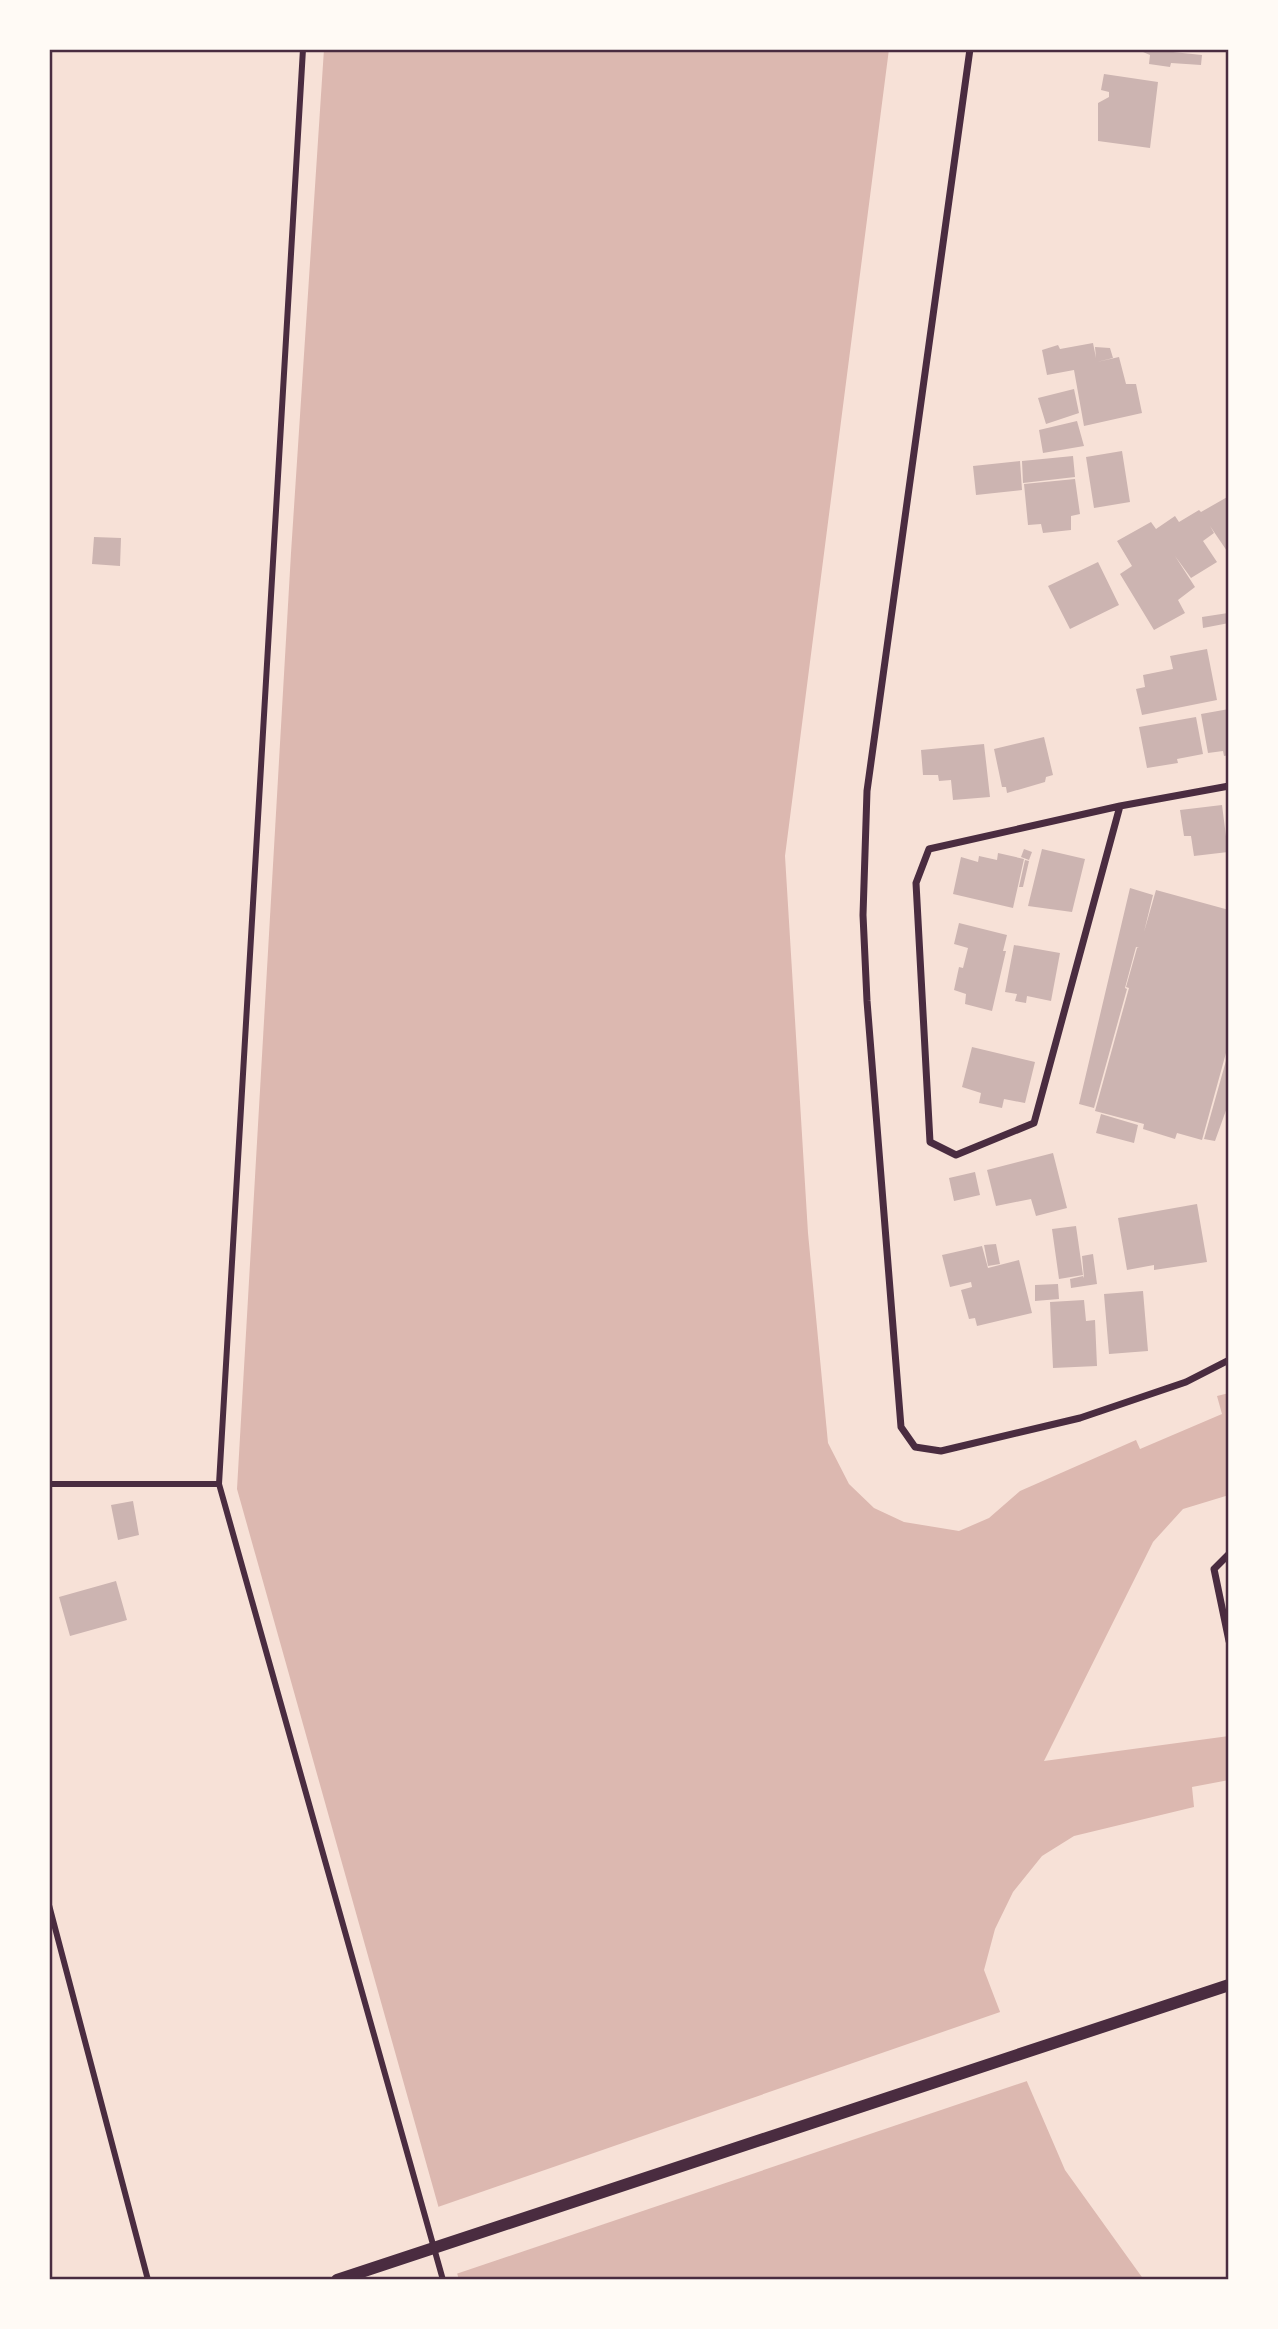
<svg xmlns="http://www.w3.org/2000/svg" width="1278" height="2329" viewBox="0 0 1278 2329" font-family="'Archivo Narrow',sans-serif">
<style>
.water{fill:#dcb8b0}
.pier{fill:#f7e1d7}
.building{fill:#ccb4b1}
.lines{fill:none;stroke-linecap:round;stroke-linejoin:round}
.pedestrian{stroke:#4a2c40;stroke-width:6}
.minor{stroke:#4a2c40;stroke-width:7}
.tertiary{stroke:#4a2c40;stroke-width:12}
.neatline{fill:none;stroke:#4a2c40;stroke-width:2.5}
</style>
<rect width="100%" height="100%" fill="#f7e1d7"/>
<path class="water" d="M324 49H889L785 856 808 1233 828 1443 849 1484 874 1508 904 1522 959 1531 989 1518 1020 1491 1136 1440 1140 1449 1222 1414 1217 1396 1229 1393V1495L1183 1509 1153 1542 1044 1761 1229 1736V1780L1192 1787 1194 1807 1074 1836 1042 1856 1013 1892 995 1929 984 1970 1025 2077 1065 2170 1144 2280H459L237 1489 291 553Z"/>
<path class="pier" d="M1003 2011 1030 2080 453 2275 435 2208Z"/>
<path class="building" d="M1144 49 1202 55 1201 65 1171 63 1170 67 1149 64 1150 55 1143 52Z
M1104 74 1158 82 1150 148 1098 141V103L1109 97V92L1101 90Z
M1093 343 1096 358 1095 347 1110 348 1113 358 1097 362 1119 357 1126 384H1136L1142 413 1084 426 1074 370 1047 375 1042 350 1058 345 1060 349Z
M1074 389 1079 413 1046 424 1038 398Z
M1077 421 1084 446 1043 453 1039 430Z
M1122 451 1130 502 1094 508 1086 457Z
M1073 456 1075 477 1023 483 1022 461Z
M1020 461 1022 490 976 495 973 466Z
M1075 479 1080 514 1071 516V530L1043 533 1041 524 1028 525 1024 484Z
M1229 496V554L1210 526 1214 533 1203 541 1217 562 1191 578 1175 556 1195 587 1178 600 1185 613 1154 630 1120 574 1132 566 1117 541 1151 522 1156 529 1175 516 1179 522 1199 510 1201 512Z
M94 537 121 538 120 566 92 564Z
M1098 562 1119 605 1070 629 1048 586Z
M1228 613 1229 623 1203 628 1202 617Z
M1207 649 1217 700 1142 715 1136 689 1145 687 1143 675 1173 669 1170 656Z
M1229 709V755L1224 756 1223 751 1208 753 1201 714Z
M1196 717 1203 754 1177 759 1178 763 1147 768 1139 727Z
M1044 737 1053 775 1046 777 1045 782 1007 793 1006 787H1002L994 749Z
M984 744 990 797 953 800 951 780 939 781 938 775H923L921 750Z
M1222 805 1228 852 1194 856 1191 836H1184L1180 810Z
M1024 849 1032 852 1029 860 1021 857Z
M1042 849 1085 859 1072 912 1028 906Z
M998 853 1024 859 1013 908 953 894 961 857 978 862 979 856 997 860Z
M1025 860 1029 861 1023 887H1019Z
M1130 888 1153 895 1144 932 1156 890 1229 910V1042L1202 1140 1177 1133 1175 1139 1143 1129 1144 1124 1095 1111 1129 988 1126 987 1137 948H1139L1136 947 1125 988 1127 989 1094 1108 1079 1104Z
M959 923 1007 935 1003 951H1006L992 1011 965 1004 966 994 954 990 959 967 963 968 968 948 954 944Z
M1014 945 1060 953 1051 1001 1027 996 1026 1003 1015 1001 1017 994 1005 992Z
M972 1047 1035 1062 1025 1103 1004 1099 1002 1108 979 1103 981 1093 962 1087Z
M1229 1050V1102L1215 1141 1204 1139Z
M1101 1114 1138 1125 1134 1143 1096 1133Z
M1053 1153 1067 1208 1036 1216 1031 1199 996 1206 987 1170Z
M975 1172 980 1195 954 1201 949 1178Z
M1197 1204 1207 1262 1154 1270V1265L1127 1270 1118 1218Z
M1076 1226 1083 1275 1059 1279 1052 1229Z
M996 1244 1000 1264 988 1266 984 1245Z
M982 1246 988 1268 1019 1260 1032 1313 977 1326 975 1318 969 1319 961 1290 972 1287 971 1282 950 1287 942 1255Z
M1093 1254 1097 1284 1071 1288 1070 1279 1083 1276 1084 1278 1082 1256Z
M1058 1284 1059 1299 1035 1301V1285Z
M1143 1291 1148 1351 1109 1354 1104 1294Z
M1084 1300 1086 1321 1095 1320 1097 1366 1053 1368 1050 1302Z
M133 1501 139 1535 118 1540 111 1505Z
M116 1581 127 1620 70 1636 59 1597Z"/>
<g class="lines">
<path class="pedestrian" d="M303 49 219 1484 443 2280
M49 1484H219
M49 1905 148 2280"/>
<path class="minor" d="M970 49 867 791 863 915 867 1001 901 1427 915 1447 941 1451 1080 1418 1186 1382 1229 1360
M1120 806 1034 1123 956 1155 930 1142 916 883 929 849 1120 806 1229 786
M1229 1554 1214 1569 1229 1641"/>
<path class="tertiary" d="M337 2280 1229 1985"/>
</g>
<rect width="1278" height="2329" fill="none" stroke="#fffaf5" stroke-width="102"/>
<rect x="51" y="51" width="1176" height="2227" class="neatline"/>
</svg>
